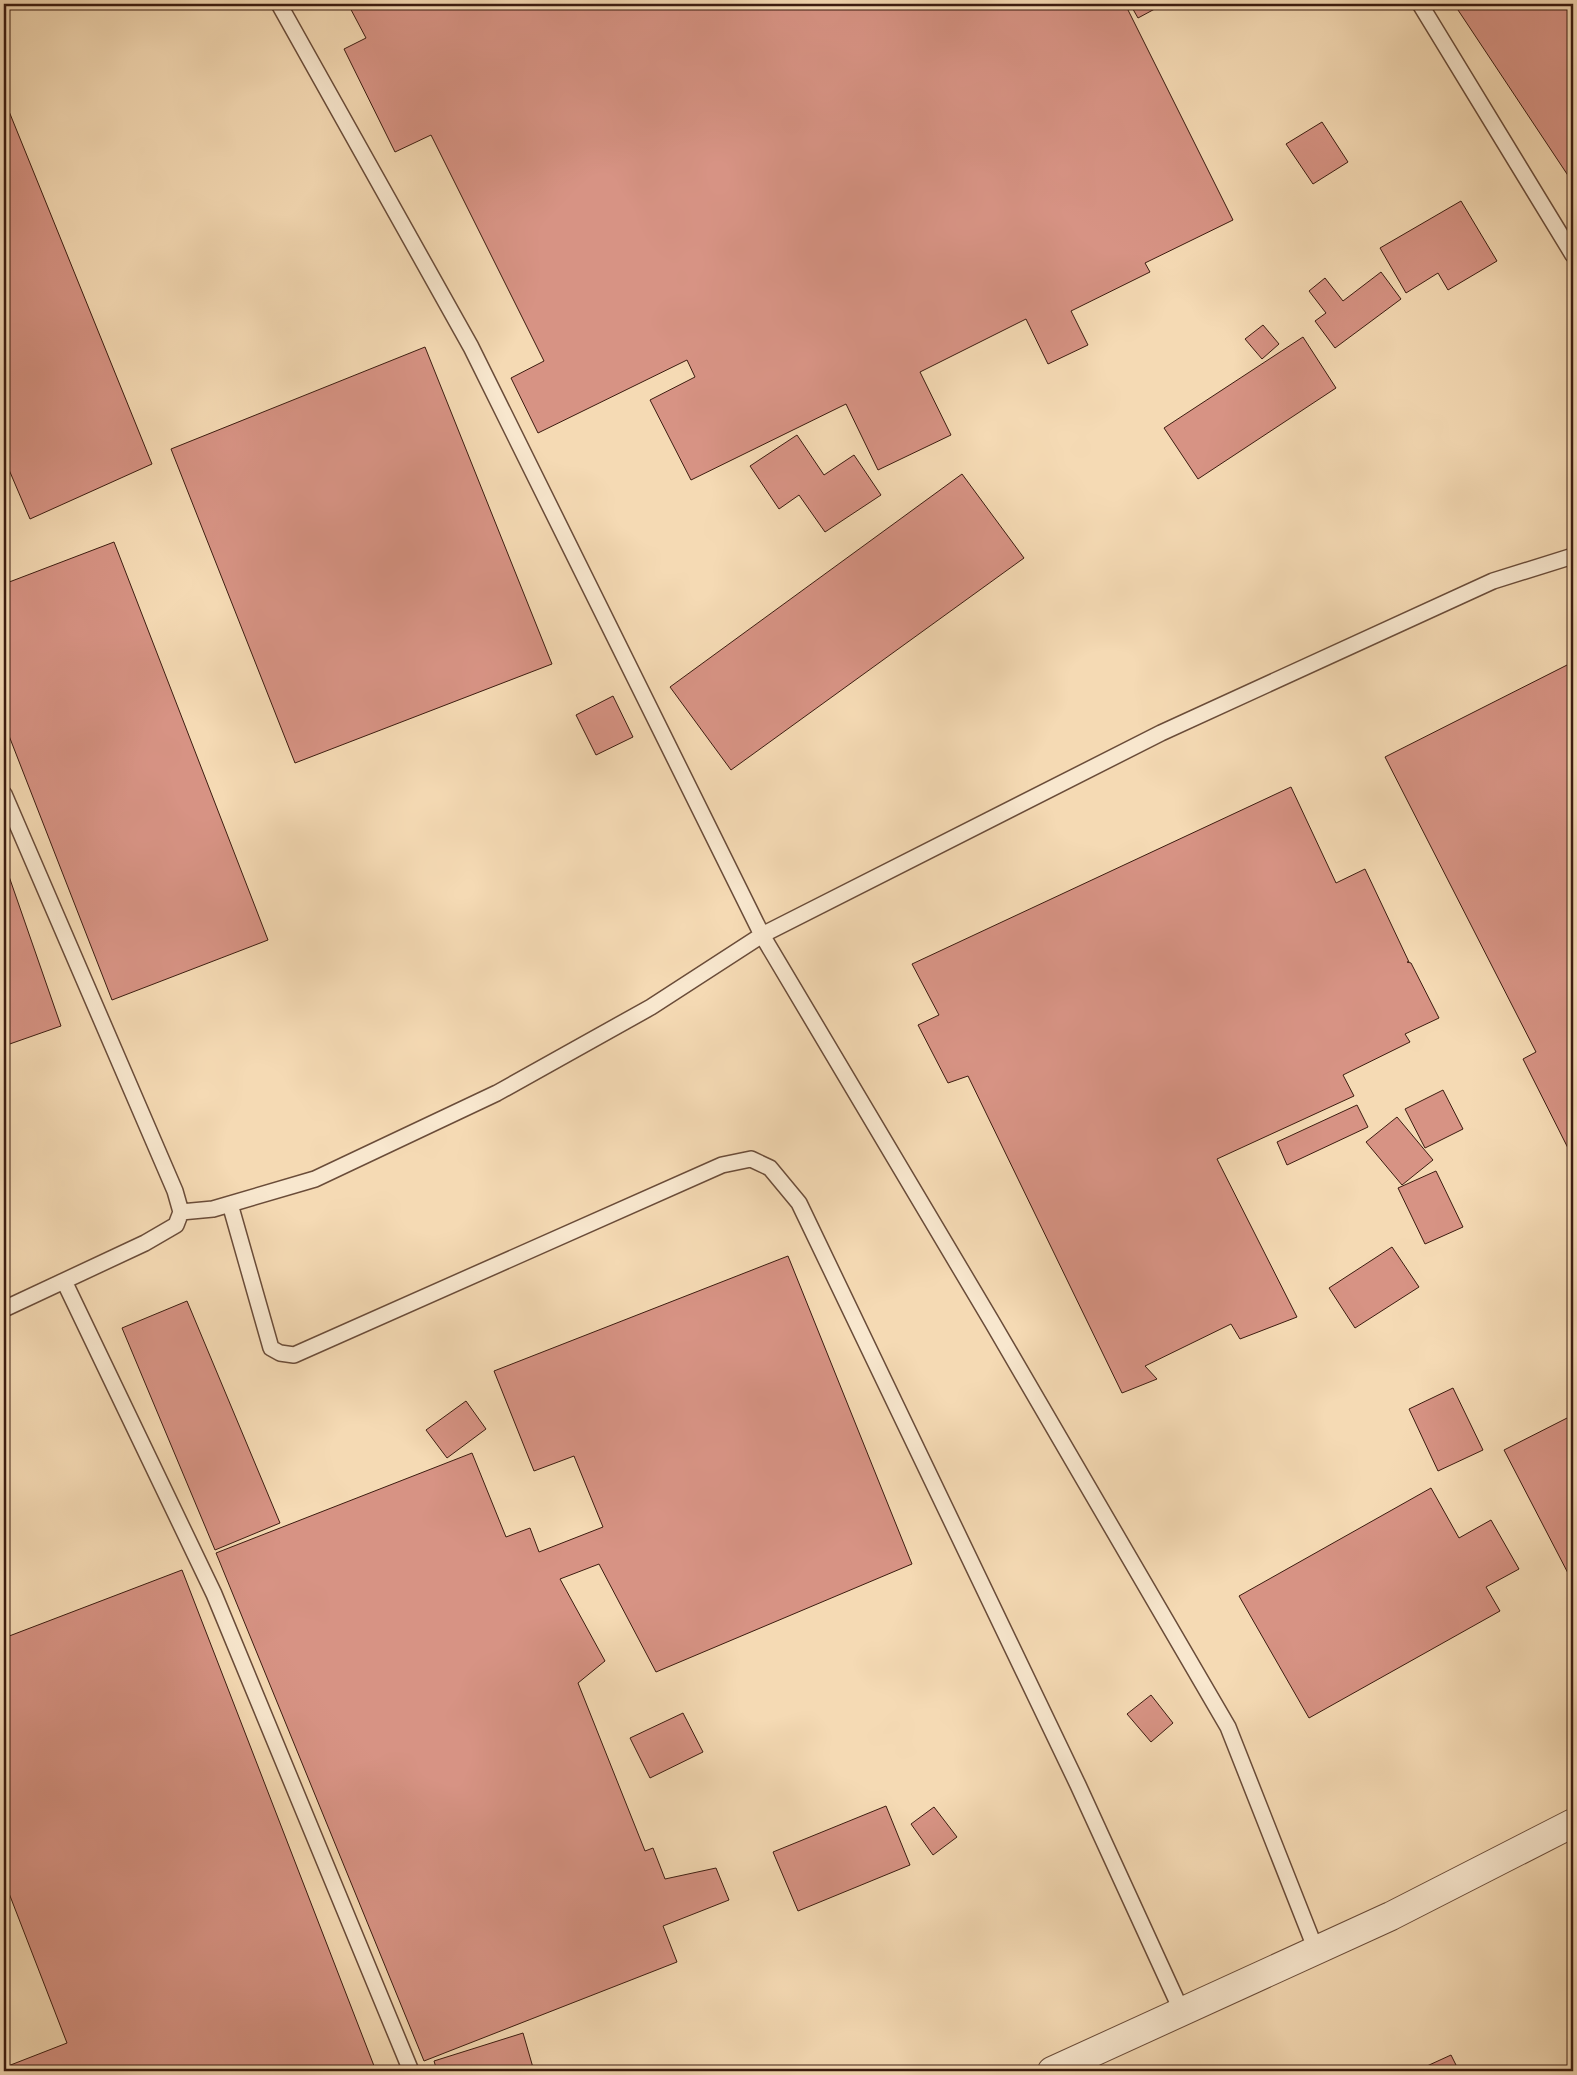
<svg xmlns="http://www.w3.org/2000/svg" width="1577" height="2075" viewBox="0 0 1577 2075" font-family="'Libre Bodoni',serif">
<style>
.building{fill:#d79384;stroke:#3c1c10}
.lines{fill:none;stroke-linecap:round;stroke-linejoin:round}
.lane-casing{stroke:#6a4c39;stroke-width:18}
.street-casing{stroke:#6a4c39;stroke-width:30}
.lane{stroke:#f8e7ce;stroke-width:15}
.street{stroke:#f8e7ce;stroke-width:28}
</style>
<rect width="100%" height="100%" fill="#f5dab4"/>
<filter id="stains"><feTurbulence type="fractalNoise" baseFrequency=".004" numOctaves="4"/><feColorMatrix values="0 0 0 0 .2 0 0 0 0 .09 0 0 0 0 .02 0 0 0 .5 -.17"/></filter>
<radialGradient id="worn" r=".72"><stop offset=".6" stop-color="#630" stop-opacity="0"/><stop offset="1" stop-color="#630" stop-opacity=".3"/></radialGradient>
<path class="building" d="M348 4H1125L1233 220 1145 263 1150 272 1071 311 1088 345 1048 364 1026 319 920 372 951 435 878 470 846 404 691 480 650 400 695 377 687 360 538 433 511 378 544 361 431 135 395 152 344 49 366 38Z
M1130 4H1164L1138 18Z
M1454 4H1573V183Z
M4 99 152 464 30 519 4 458Z
M1322 122 1348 162 1313 184 1286 144Z
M1461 201 1497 261 1448 290 1438 273 1406 293 1380 248Z
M1381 272 1401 299 1335 348 1315 321 1326 313 1309 291 1325 278 1343 301Z
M1263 325 1279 344 1262 359 1245 339Z
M1303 337 1336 388 1198 479 1164 428Z
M425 347 552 664 295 763 171 449Z
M797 435 824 475 854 455 881 495 825 532 799 495 779 509 750 466Z
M962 474 1024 558 731 770 670 687Z
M114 542 268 940 112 1000 4 723V584Z
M1573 662V1158L1523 1059 1536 1052 1385 757Z
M613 696 633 737 596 755 576 715Z
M1291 787 1336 883 1365 869 1409 962H1407L1411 963 1439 1018 1405 1034 1410 1042 1343 1075 1354 1096 1217 1159 1297 1317 1240 1339 1231 1324 1145 1366 1157 1379 1122 1393 968 1076 948 1083 918 1025 939 1015 912 964Z
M4 862 61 1026 4 1046Z
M1443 1090 1463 1129 1425 1148 1405 1109Z
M1357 1105 1368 1127 1287 1165 1277 1142Z
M1397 1117 1433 1160 1402 1185 1366 1142Z
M1436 1171 1463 1227 1425 1244 1398 1188Z
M1392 1247 1419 1287 1355 1328 1329 1288Z
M788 1256 912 1564 656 1672 599 1564 560 1579 605 1661 578 1683 645 1851 653 1848 665 1879 716 1868 729 1900 663 1926 677 1962 424 2061 216 1553 472 1453 506 1537 530 1528 539 1552 603 1527 574 1456 534 1471 494 1371Z
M187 1301 280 1523 215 1550 122 1328Z
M1453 1388 1483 1450 1438 1471 1409 1409Z
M466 1401 486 1429 447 1458 426 1430Z
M1573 1415V1576L1570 1577 1504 1450Z
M1431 1488 1459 1538 1491 1520 1519 1569 1486 1587 1500 1611 1309 1718 1239 1596Z
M182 1570 376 2071H10L8 2066 67 2043 5 1883 8 1882 4 1871V1638Z
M1151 1695 1173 1723 1151 1742 1127 1714Z
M683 1713 703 1752 650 1778 630 1738Z
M886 1806 910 1865 798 1911 773 1852Z
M934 1807 957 1837 933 1855 911 1824Z
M523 2033 534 2071H437L434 2061Z
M1451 2055 1459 2071H1416Z"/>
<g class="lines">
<defs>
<path id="lane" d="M279 4 471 347 762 935 992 1322 1228 1727 1316 1950
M1420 4 1573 255
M4 794 175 1191 181 1212 176 1225 145 1243 4 1309
M230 1204 271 1348 280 1353 294 1355 722 1165 751 1159 770 1168 799 1203 1078 1785 1182 2012
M181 1212 213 1209 315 1179 497 1093 651 1007 762 935 1161 733 1493 581 1573 556
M64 1281 214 1594 411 2071"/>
<path id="street" d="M1052 2071 1391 1916 1573 1823"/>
</defs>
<use href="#lane" class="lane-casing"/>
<use href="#street" class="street-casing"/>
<use href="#lane" class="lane"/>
<use href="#street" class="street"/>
</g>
<rect width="1577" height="2075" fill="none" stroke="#f5dab4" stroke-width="20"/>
<rect x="5" y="5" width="1567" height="2065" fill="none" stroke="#3c1c10" stroke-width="2.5"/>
<rect x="10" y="10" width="1557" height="2055" fill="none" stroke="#3c1c10"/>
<rect width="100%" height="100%" filter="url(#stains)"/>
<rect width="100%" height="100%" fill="url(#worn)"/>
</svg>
